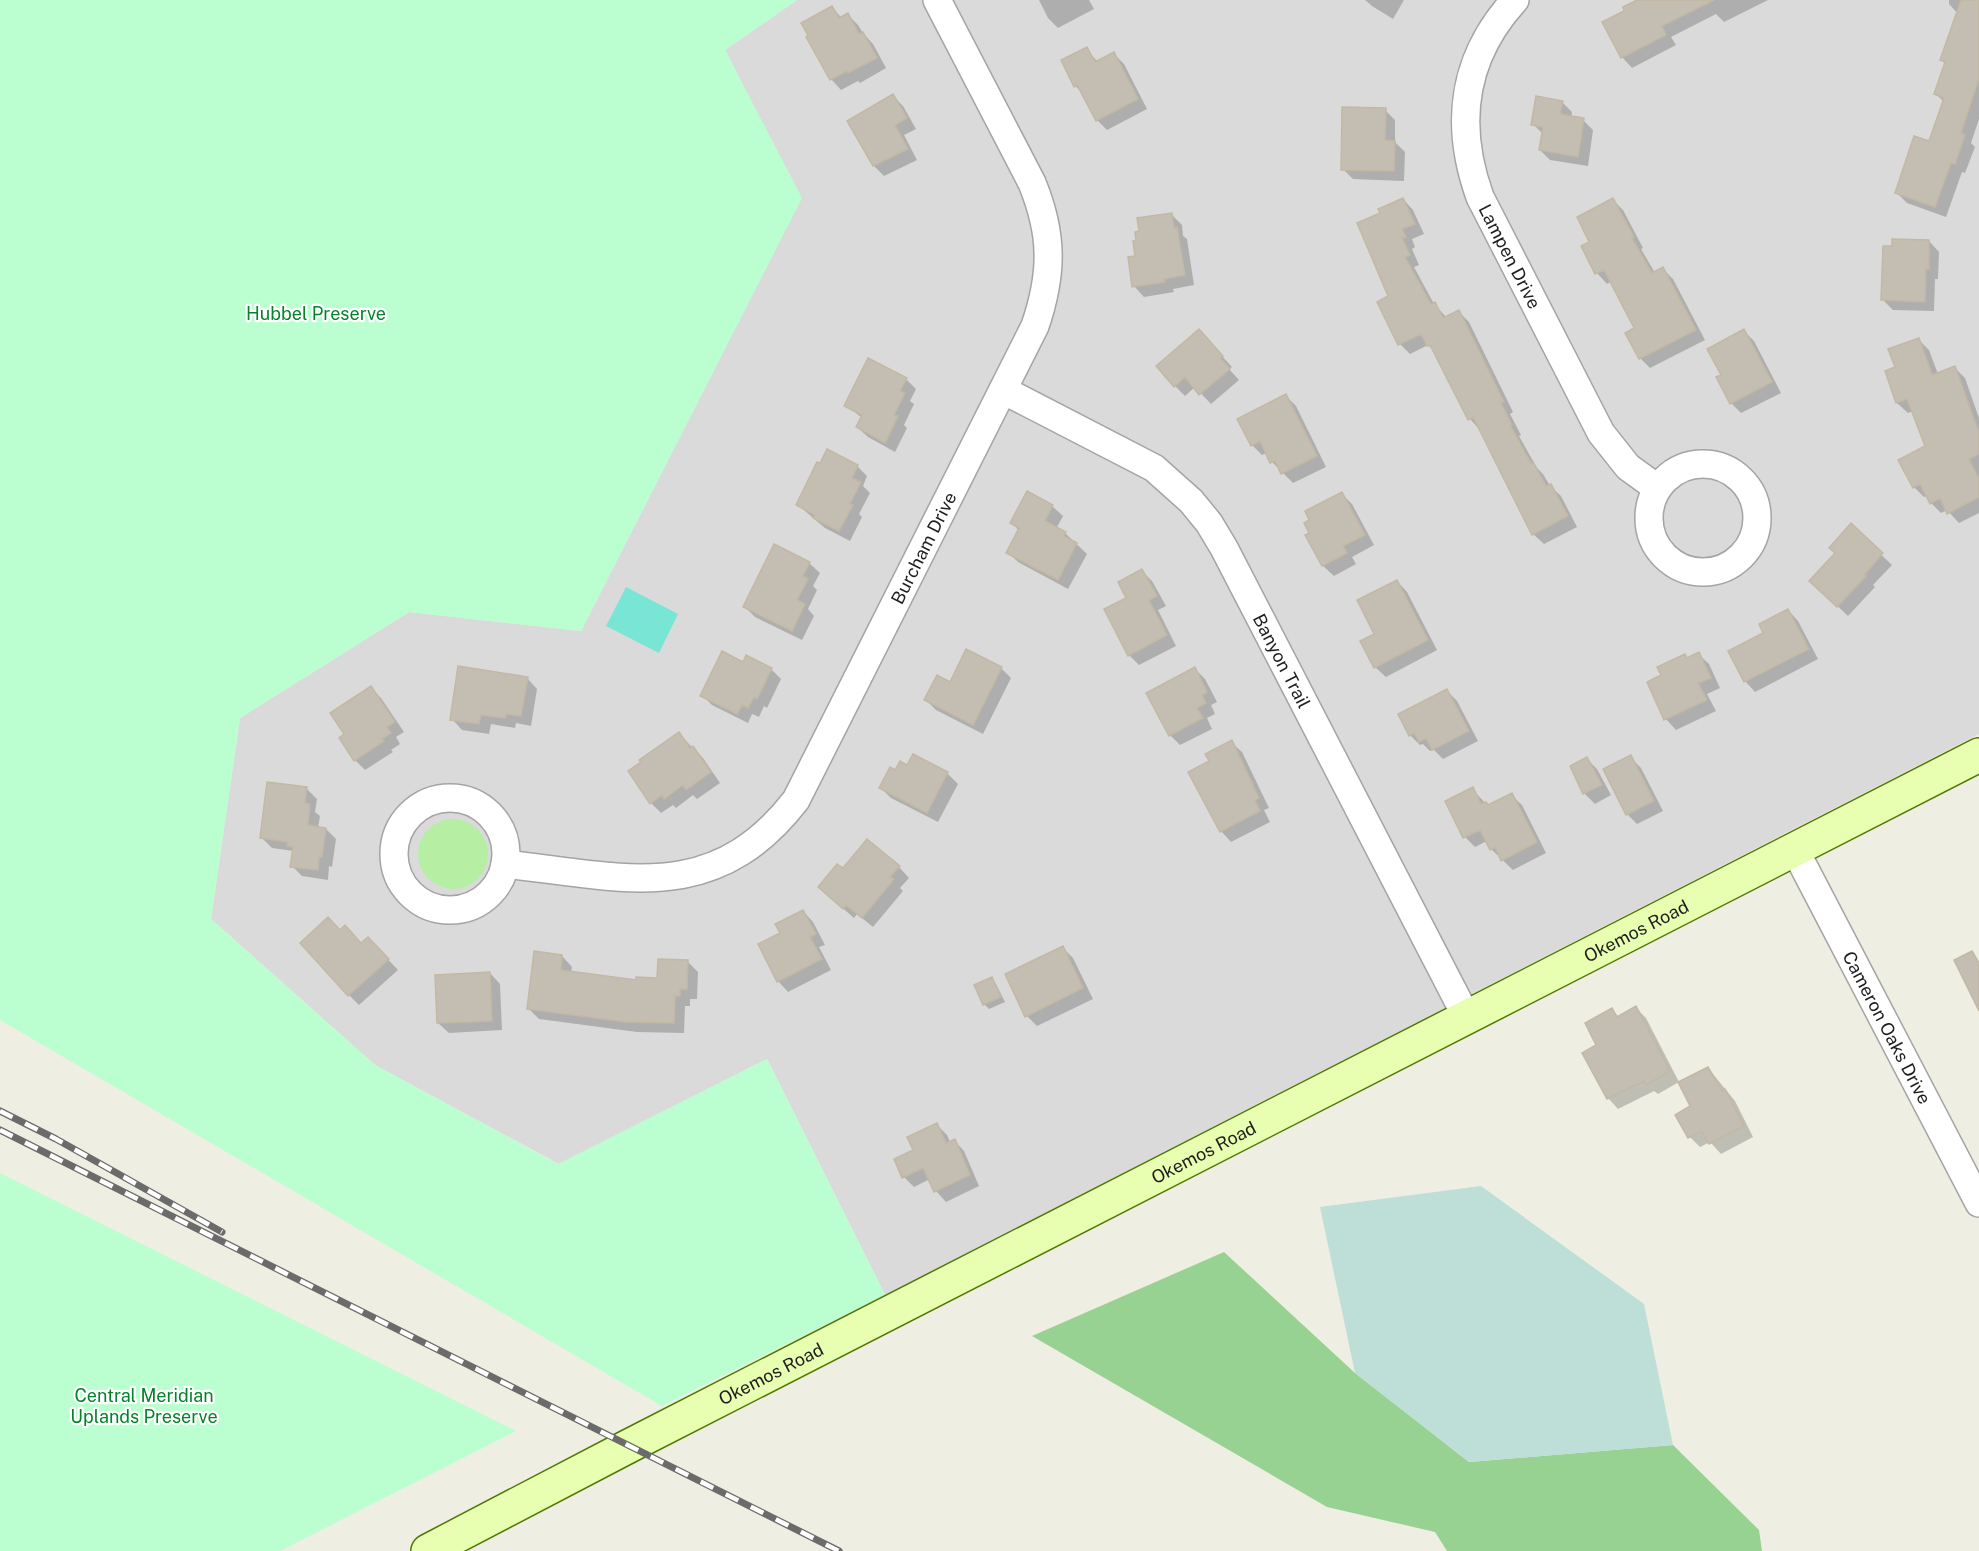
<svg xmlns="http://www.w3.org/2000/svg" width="1979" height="1551" viewBox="0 0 1979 1551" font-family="'Public Sans',sans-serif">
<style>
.residential{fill:#dbdada}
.grass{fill:#b6eea3}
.forest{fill:#97d293}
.wetland{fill:#bddfd7}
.park{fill:#bbfed0}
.pitch{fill:#79e5d5}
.shadow{fill:#0003}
.building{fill:#c4beb2;stroke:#c2b8a3;stroke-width:1.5}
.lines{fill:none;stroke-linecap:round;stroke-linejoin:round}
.street-casing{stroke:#a4a4a4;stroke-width:30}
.secondary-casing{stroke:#4f7800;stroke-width:36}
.street{stroke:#fff;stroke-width:27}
.secondary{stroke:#e8feb1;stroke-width:33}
.rail-casing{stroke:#6b6b6b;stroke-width:7}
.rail{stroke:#fff;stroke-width:4.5;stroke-dasharray:14;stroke-linecap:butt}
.labels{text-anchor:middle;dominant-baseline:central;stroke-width:4.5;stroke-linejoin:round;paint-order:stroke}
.street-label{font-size:18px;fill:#1d1d1d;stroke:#fff}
.park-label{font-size:18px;fill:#03832c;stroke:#fff}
</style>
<rect width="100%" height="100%" fill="#efeee2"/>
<path class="residential" d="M797 0H1979V734L885 1295 767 1059 559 1164 375 1065 211 919 240 718 409 612 581 631 801 199 725 50Z"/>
<path class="grass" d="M418 854a35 35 0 1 1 70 0a35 35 0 1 1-70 0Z"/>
<path class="forest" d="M1224 1252 1355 1373 1469 1462 1673 1445 1759 1530 1762 1551H1447L1435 1532 1327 1507 1032 1336Z"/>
<path class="wetland" d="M1481 1186 1644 1304 1673 1445 1469 1462 1355 1373 1320 1207Z"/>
<path class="park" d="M0 0H797L725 50 802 198 581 631 409 612 240 718 211 919 375 1065 558 1164 767 1059 885 1295 662 1406 0 1020Z
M0 1173 516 1431 280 1551H0Z"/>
<path class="pitch" d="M626 587 678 614 659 653 606 626Z"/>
<path class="shadow" d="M1039 0H1089L1094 9 1058 28 1048 18Z
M1365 0H1404L1393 19 1372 6Z
M1640 0H1768L1724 22 1716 14 1671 37 1676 45 1632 68 1622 57 1626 11Z
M1949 0H1979V19L1959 15 1949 4Z
M832 8 842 18 848 15 858 25 863 33 873 44 886 68 860 83 858 81 841 90 831 79Z
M1086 49 1098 62 1114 54 1124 64 1147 109 1107 130 1097 120 1084 94 1075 86Z
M1979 50V119L1971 143 1975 147 1965 173 1962 172 1946 217 1907 203 1896 192 1930 143 1944 102 1936 94 1946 64 1942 60Z
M893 96 903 106 916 129 904 135 917 160 884 176 874 166Z
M1562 102 1572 112 1571 118 1583 120 1593 130 1588 166 1550 160 1540 150 1543 134 1533 124Z
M1385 110 1395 120V142L1405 152 1404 181 1353 179 1343 169Z
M1403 199 1413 210 1424 234 1412 239 1415 247 1412 249 1419 265 1414 267 1434 304 1447 318 1459 312 1469 322 1513 412 1510 414 1521 435 1519 436 1537 468 1543 474 1550 486 1561 496 1577 527 1544 544 1533 534 1480 430 1470 419 1436 353 1428 345 1410 354 1400 344 1390 297 1382 214Z
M1613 200 1623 210 1643 248 1641 249 1655 273 1663 269 1673 279 1705 340 1650 368 1640 358 1636 329 1612 281 1607 284 1597 273 1583 247 1591 243Z
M1172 215 1182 225 1183 236 1187 239 1194 285 1173 289 1174 292 1144 297 1134 286 1136 257Z
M1929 241 1939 252 1938 279H1935L1934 311 1893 310 1883 300Z
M1199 331 1232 367 1229 369 1239 380 1211 404 1195 387 1185 396 1175 386Z
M1744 331 1754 341 1781 393 1741 413 1731 403 1723 375Z
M1919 340 1929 350 1938 374 1955 368 1965 378 1979 418V513L1959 523 1947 510 1941 513 1931 503 1927 496 1924 497 1914 487 1926 447 1913 411 1908 413 1897 403 1886 372 1897 368Z
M906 379 916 389 910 401 914 404 904 425 907 428 895 452 868 437 857 427 862 418 846 405Z
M1286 396 1296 406 1326 467 1293 483 1272 462 1267 453 1262 455 1252 445Z
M857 466 867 476 863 486 870 493 859 514 862 517 850 541 825 528 798 505Z
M1028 493 1052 506 1063 516 1056 529 1065 533 1087 554 1068 589 1018 562 1008 552 1019 531 1012 523Z
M1342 494 1352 504 1374 545 1352 557 1356 564 1334 576 1323 566 1307 535Z
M1851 526 1892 565 1873 585 1875 587 1848 616 1811 581 1837 553Z
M809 563 820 573 813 586 817 590 808 609 814 616 802 640 755 617 745 607Z
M1142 571 1152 581 1166 606 1158 610 1176 646 1139 665 1129 655 1128 598Z
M1397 581 1407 592 1437 650 1386 677 1375 667 1376 635Z
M1788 610 1798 621 1818 659 1755 692 1745 681 1765 633Z
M1698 654 1709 664 1720 688 1707 694 1716 711 1676 730 1666 719 1649 682Z
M744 664 771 669 781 679 767 708 764 706 759 717 752 714 748 723 712 705 702 695Z
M1001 668 1011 678 983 734 936 710 926 700 950 684Z
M1195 669 1205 679 1217 702 1211 705 1215 714 1207 718 1212 729 1180 745 1170 735Z
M527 678 537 689 531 726 516 723 515 728 491 724 489 734 462 730 452 719Z
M371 688 381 698 404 732 396 737 400 744 391 750 393 752 365 770 355 760 347 735Z
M1447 691 1457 701 1478 741 1443 759 1434 750 1430 751 1423 744 1420 745 1410 735Z
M679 734 703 758 720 783 697 799 693 795 676 808 673 805 661 813 651 803Z
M1231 742 1242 752 1269 808 1264 810 1270 822 1231 842 1221 831 1211 762Z
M914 756 948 774 958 784 938 822 891 798 881 788 896 772 908 767Z
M1630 757 1641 768 1663 811 1637 824 1627 814Z
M1587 759 1597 769 1611 795 1595 804 1585 794 1572 767Z
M307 789 317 799 315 812 320 816 318 828 326 829 336 839 332 867 329 866 328 880 302 876 292 866 294 851 272 848 262 838Z
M1472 789 1489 807 1511 795 1522 805 1546 853 1513 870 1491 849 1487 841 1475 847 1465 837 1447 802Z
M899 867 909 878 900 888 903 891 873 927 857 914 854 918 830 897 843 870Z
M803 911 813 922 825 945 819 947 831 970 788 992 778 981 782 934Z
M340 932 362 944 378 949 398 970 359 1005 349 995Z
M1062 947 1073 958 1093 999 1037 1026 1027 1016Z
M562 956 572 967 571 973 638 981 659 979 687 961 698 972 697 999H690V1006H685L684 1033 637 1032 539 1019 528 1008Z
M490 973 500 984 502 1030 449 1033 438 1023Z
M992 979 996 984 1005 1002 989 1009 984 1004Z
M1636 1008 1646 1018 1679 1082 1658 1094 1654 1091 1618 1109 1608 1098 1585 1053 1598 1046 1612 1010 1619 1017Z
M1708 1068 1735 1101 1753 1137 1721 1154 1710 1142 1700 1147 1690 1137 1692 1107Z
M937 1125 947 1135 950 1142 954 1140 964 1151 979 1186 946 1202 936 1191 930 1179 914 1187 904 1177 915 1150Z"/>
<path class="building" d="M1637 0H1714L1662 26 1666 35 1621 58 1602 22 1624 11 1623 7Z
M1961 0H1979V78L1961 133 1965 135 1955 164 1951 163 1935 207 1895 193 1914 136 1929 141 1944 98 1934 94 1945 62 1940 60Z
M832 6 839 18 848 13 859 34 863 32 877 58 848 73 847 71 830 80 806 37 808 35 801 23Z
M1087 47 1095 62 1114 52 1138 99 1096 121 1077 85 1074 87 1061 60Z
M893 94 907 118 895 125 908 149 873 166 847 121Z
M1536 96 1563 101 1560 114 1584 118 1578 157 1539 150 1543 127 1531 125Z
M1342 107 1386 108 1385 140 1395 141 1394 171 1341 170Z
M1403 198 1415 224 1402 229 1406 237 1402 238 1410 255 1405 257 1431 304 1435 302 1443 318 1459 310 1504 402 1501 403 1512 425H1510L1531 463 1533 462 1546 486 1551 484 1568 516 1532 535 1473 417 1468 420 1430 345 1427 346 1421 334 1398 345 1377 302 1388 296 1357 223 1380 213 1378 209Z
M1613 198 1634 237 1632 238 1652 273 1663 267 1696 330 1639 359 1625 333 1634 328 1604 270 1595 274 1581 246 1589 242 1577 217Z
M1172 213 1174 228 1177 227 1185 275 1164 279 1165 282 1132 287 1128 257 1135 256 1133 241H1136L1135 232 1139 231 1137 218Z
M1892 239 1929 240V269H1926L1925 302 1881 300 1883 246H1892Z
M1199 329 1223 356 1220 358 1230 369 1199 395 1185 377 1174 387 1156 366Z
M1744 329 1772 382 1730 404 1716 377 1721 375 1707 349Z
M1919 338 1932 375 1955 366 1979 433V454L1969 459 1979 479V497L1947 514 1940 498 1930 504 1920 484 1913 488 1898 460 1925 446 1907 399 1896 403 1885 371 1895 367 1888 349Z
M868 358 907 378 900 391 905 393 894 415 898 416 885 443 856 427 862 415 844 406Z
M1286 394 1317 456 1281 474 1275 461 1270 463 1260 441 1251 446 1237 419Z
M827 449 858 465 852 478 861 482 850 504 853 505 839 531 813 518 815 515 796 505 817 462 820 463Z
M1027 491 1053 505 1045 521 1066 532 1064 536 1077 543 1058 580 1006 553 1019 528 1010 523Z
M1342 492 1365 535 1343 546 1347 553 1322 566 1305 535 1309 533 1304 523 1309 520 1305 511Z
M1851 523 1883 553 1864 575 1866 576 1837 607 1809 581 1835 553 1829 548Z
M774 544 810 562 803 576 808 579 797 600 805 604 792 631 743 607Z
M1142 569 1157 596 1149 600 1167 635 1128 656 1104 609 1126 598 1118 582Z
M1397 580 1428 640 1374 668 1360 641 1374 634 1357 600Z
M1788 609 1809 649 1744 682 1728 651 1763 633 1759 624Z
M966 649 1002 667 973 725 924 700 937 675 950 682Z
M722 651 743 662 746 655 772 668 757 699 754 697 748 708 742 705 737 714 700 696Z
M1699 652 1711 678 1698 683 1707 700 1664 720 1647 682 1661 675 1657 667 1685 654 1687 658Z
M458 666 528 677 521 716 506 714 505 718 481 715 479 724 450 720Z
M1195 667 1207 692 1202 695 1206 703 1197 708 1203 718 1169 736 1146 693Z
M371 686 395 722 387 727 391 733 382 739 384 741 354 761 339 738 344 734 330 713Z
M1447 689 1469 731 1432 750 1426 738 1419 742 1414 733 1409 736 1398 714Z
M679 732 690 748 693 746 711 772 686 790 683 785 664 799 662 795 650 804 628 771 641 762 639 760Z
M1232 740 1259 798 1255 800 1260 811 1220 832 1188 772 1209 761 1205 754Z
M913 754 948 772 927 813 879 788 890 767 895 770 900 761 907 765Z
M1631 755 1654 801 1626 815 1603 769Z
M1587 757 1602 785 1583 794 1570 766Z
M267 782 307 787 305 803 310 804 308 825 326 828 322 857H319L318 870 290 867 293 847 287 846 288 842 260 838Z
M1473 787 1481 804 1486 802 1488 805 1512 793 1537 842 1501 861 1495 847 1490 850 1480 830 1463 838 1445 801Z
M867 839 900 866 890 877 894 879 862 918 846 905 843 909 818 887 837 864 843 868Z
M803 910 816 934 810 937 822 959 777 982 758 944 780 933 775 924Z
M328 917 340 930 345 925 361 943 368 937 389 959 348 996 300 943Z
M1063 946 1083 988 1025 1017 1005 974Z
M534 951 562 955 561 970 636 980V977L657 978 658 959 688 960 687 989H680V996H675L674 1023 626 1022 527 1009Z
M1972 951 1979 963V1011L1954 960Z
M490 972 492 1021 437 1023 435 975Z
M992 977 1001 997 983 1005 974 985Z
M1636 1006 1670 1071 1646 1085 1644 1081 1607 1099 1582 1053 1596 1045 1585 1023 1612 1008 1617 1017Z
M1708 1067 1722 1091 1725 1089 1744 1126 1709 1144 1702 1131 1688 1138 1675 1115 1690 1106 1678 1082Z
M937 1123 946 1143 955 1139 970 1175 934 1192 923 1168 902 1178 894 1159 913 1150 907 1137Z"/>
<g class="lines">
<defs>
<g id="street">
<path id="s1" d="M1515 0C1462 58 1454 125 1480 197L1601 433 1628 467 1657 488"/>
<path id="s2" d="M1003 390 1154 468 1191 501 1209 523 1224 548 1467 1018"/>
<circle cx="1703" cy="518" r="54"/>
<circle cx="450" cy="854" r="56"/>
<path id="s3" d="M1795 850 1979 1203"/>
<path id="s4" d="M505 864C623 877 713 907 796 800L1035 326C1053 273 1053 234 1032 183L937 0"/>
</g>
<g id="secondary">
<path id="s5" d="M428 1551 629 1446 1979 755"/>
</g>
</defs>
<use href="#street" class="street-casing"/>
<use href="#secondary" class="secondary-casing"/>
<use href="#street" class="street"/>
<use href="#secondary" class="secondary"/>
<defs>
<path id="rail" d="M0 1111 56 1139 222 1232
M0 1130 839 1551"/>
</defs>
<use href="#rail" class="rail-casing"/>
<use href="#rail" class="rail"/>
</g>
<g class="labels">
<g class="street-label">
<text stroke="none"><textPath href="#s1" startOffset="278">Lampen Drive</textPath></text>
<text stroke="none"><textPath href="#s4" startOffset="600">Burcham Drive</textPath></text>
<text stroke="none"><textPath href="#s2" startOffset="404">Banyon Trail</textPath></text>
<text stroke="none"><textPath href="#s5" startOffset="1358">Okemos Road</textPath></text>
<text stroke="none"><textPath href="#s3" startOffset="200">Cameron Oaks Drive</textPath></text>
<text stroke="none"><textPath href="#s5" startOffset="872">Okemos Road</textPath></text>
<text stroke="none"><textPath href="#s5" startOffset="386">Okemos Road</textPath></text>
</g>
<g class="park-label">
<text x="316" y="313">Hubbel Preserve</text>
<text x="144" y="1395">Central Meridian<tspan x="144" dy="21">Uplands Preserve</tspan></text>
</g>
</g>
</svg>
